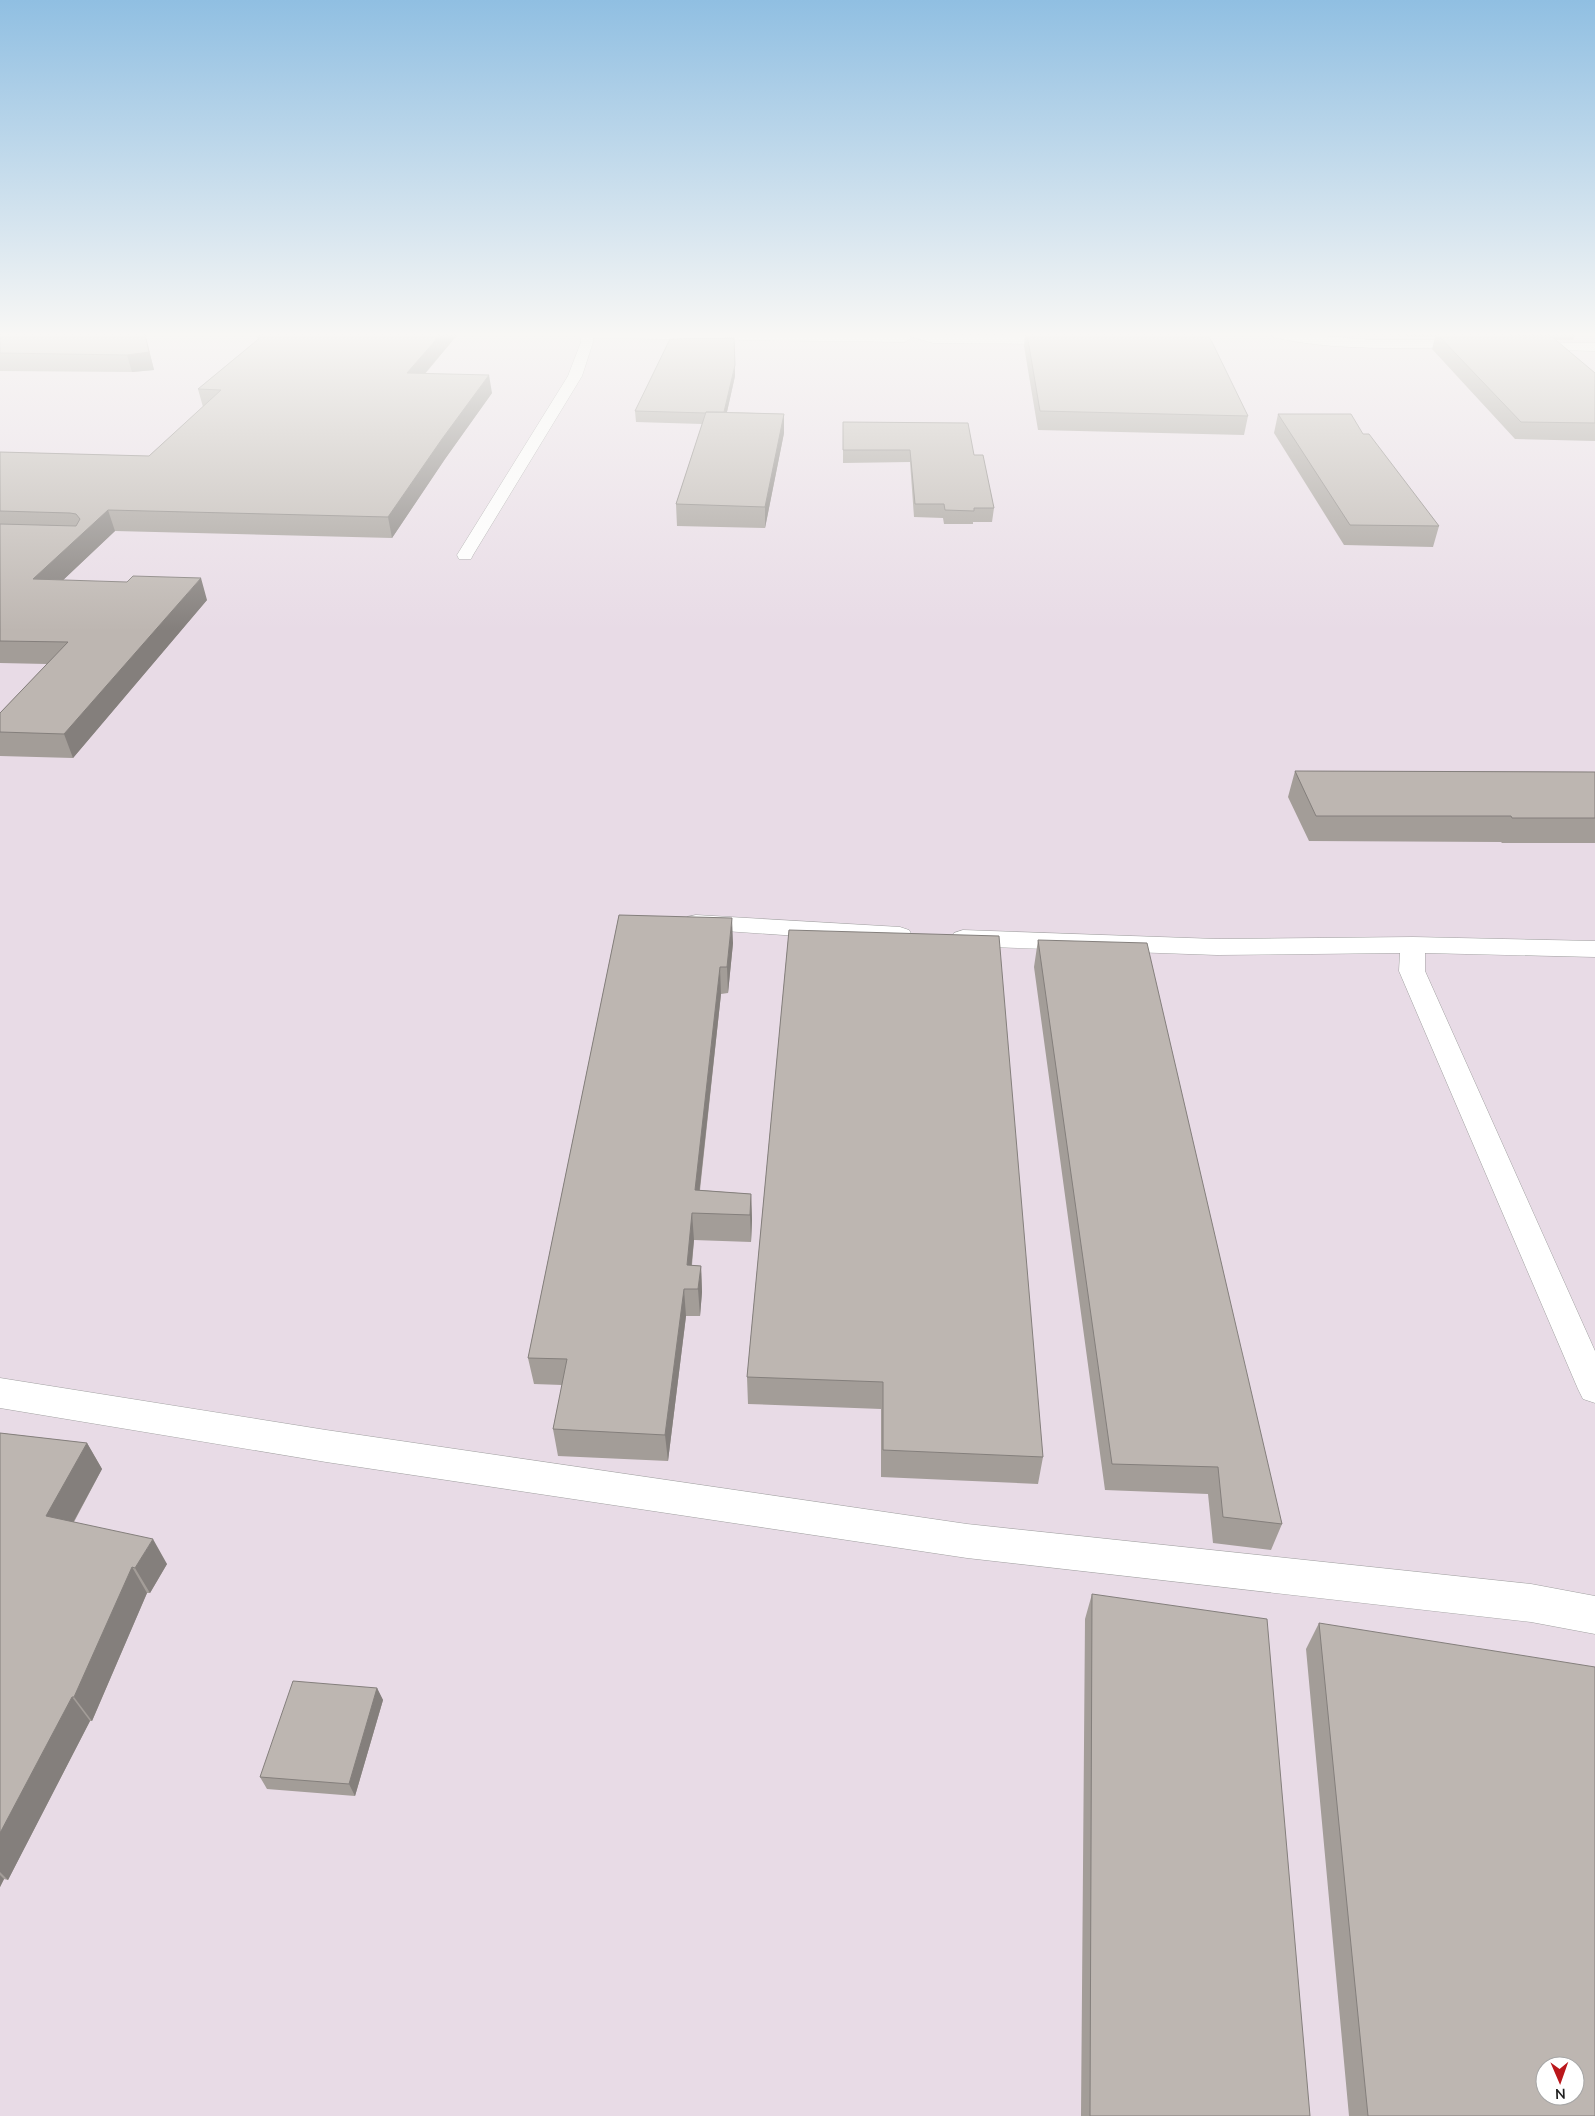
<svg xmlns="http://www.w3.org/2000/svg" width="1595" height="2116" viewBox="0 0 1595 2116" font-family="Mulish,sans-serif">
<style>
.industrial{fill:#e8dbe6;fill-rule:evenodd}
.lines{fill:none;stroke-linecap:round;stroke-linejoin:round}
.minor-casing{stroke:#a1a1a1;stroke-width:1}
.minor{fill:#fff;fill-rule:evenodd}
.wall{fill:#a39d98}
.shaded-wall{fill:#847f7c}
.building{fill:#bdb6b1;stroke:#847f7c;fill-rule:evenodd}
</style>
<rect width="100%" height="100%" fill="#f0ede8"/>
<path class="industrial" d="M0 334H1595V2116H0ZM1545 2066H1575V2096H1545Z"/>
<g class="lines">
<defs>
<path id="minor" d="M580 334H908L911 338 905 342 593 338V342L582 376 473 555 471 559H459L457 555 568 376 581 342Z
M910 334 1061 336 1067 340 1061 344 933 343 912 337Z
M1271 334H1299L1373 340H1470L1476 344 1470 348C1405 347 1336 352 1273 337Z
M1526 342 1595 343V351L1522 349 1520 346 1522 343Z
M696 915 900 927 909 930 912 935 909 940 900 943 696 929 687 927 684 922 687 917Z
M963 930 1217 939 1413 937 1595 941V957L1425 953V971L1595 1351V1403L1583 1399 1578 1389 1399 971 1400 953 1217 955 963 946 954 943 951 938 954 933Z
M0 1378 326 1430 967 1524 1531 1584 1595 1596V1634L1531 1622 967 1558 326 1462 0 1408Z"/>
</defs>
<use href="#minor" class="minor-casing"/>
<use href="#minor" class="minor"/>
</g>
<path class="wall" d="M0 334H145L154 370 132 372 0 371Z
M256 334H458L425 374 492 393 445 459 392 538 115 531 63 580 207 600 73 758 0 756V713L47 664 0 663V452L149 456 203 407 198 389 258 339Z
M1025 334H1207L1248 416 1244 435 1038 430 1024 346Z
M1351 334H1575L1573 340H1556L1595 373V441L1515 439 1432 349 1435 337Z
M735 376 727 412 784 414V433L765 528 677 526 676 504 702 424 636 422 635 411Z
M1278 414 1363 434 1439 526 1433 547 1344 545 1274 433Z
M843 422 974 455 994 508 992 522H973V524H944L943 518 914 517 910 462 843 463Z
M1295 771 1595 772V843H1502L1501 842 1309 841 1288 797Z
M619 915 733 943 728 993 721 994 700 1190 751 1194 752 1220 751 1242 694 1240 692 1265 701 1266 702 1292 700 1316H686L668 1461 558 1456 553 1429 562 1385 534 1384 528 1358Z
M789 930 1043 1457 1038 1484 881 1477V1409L748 1404 747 1377Z
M1038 940 1282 1524 1271 1550 1213 1543 1208 1494 1105 1490 1034 967Z
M0 1433 87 1443 102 1469 74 1522 167 1564 150 1593H147L92 1721H90L8 1880 4 1879 0 1887Z
M1092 1594 1310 2116H1081L1085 1619Z
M1319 1623 1595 2116H1349L1306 1649Z
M377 1688 383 1700 355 1796 267 1789 260 1777Z"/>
<path class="shaded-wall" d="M145 334 154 370 132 372 127 355Z
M441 334H458L410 391 407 373Z
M735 365V376L724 425V413Z
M489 375 492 393 445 459 392 538 388 517 442 439Z
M784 414V433L765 528V507Z
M108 510 115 531 41 601 33 579Z
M201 578 207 600 73 758 64 734Z
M732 918 733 943 728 993 727 967Z
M720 967 721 994 697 1213 695 1190Z
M751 1194 752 1220 751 1242 750 1215Z
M692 1213 694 1240 689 1289 687 1265Z
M701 1266 702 1292 700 1316 698 1289Z
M684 1289 686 1316 668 1461 665 1435Z
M87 1443 102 1469 63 1541 46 1516Z
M153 1539 167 1564 150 1593 135 1568Z
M132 1567 147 1593 92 1721 74 1697Z
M377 1688 383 1700 355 1796 349 1784Z
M72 1697 90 1721 8 1880 0 1872V1833Z
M0 1875 4 1879 0 1887Z"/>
<path class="building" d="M0 334H145L149 352 127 355 0 353Z
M260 334H441L407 373 489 375 442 439 388 517 108 510 33 579 127 582 133 576 201 578 64 734 0 732V713L68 642 0 641V524L76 526 80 519 76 514 70 513 0 511V452L149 456 221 390 198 389 261 337Z
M1027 334H1207L1212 342 1248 416 1040 411Z
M1437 334H1489L1551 336 1595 373V423L1521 422Z
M734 338 735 365 724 412H706V413L635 411 670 339Z
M706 412 784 414 765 507 676 504Z
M1278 414H1351L1363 434H1369L1439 526 1350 525Z
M843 422 968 423 974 455H983L994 508H974V511L945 510 944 504H915L910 450H843Z
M1295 771 1595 772V818H1512L1511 816H1316Z
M619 915 732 918 727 967H720L695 1190 751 1194 750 1215 692 1213 687 1265 701 1266 698 1289H684L665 1435 553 1429 567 1359 528 1358Z
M789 930 999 936 1043 1457 883 1450V1382L747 1377Z
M1038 940 1147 943 1282 1524 1223 1517 1218 1467 1112 1464Z
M0 1433 87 1443 46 1516 153 1539 135 1568 132 1567 74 1697H72L0 1833Z
M1092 1594 1267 1619 1310 2116H1090Z
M1319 1623 1595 1667V2116H1368ZM1545 2066H1575V2096H1545Z
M293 1681 377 1688 349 1784 260 1777Z"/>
<linearGradient id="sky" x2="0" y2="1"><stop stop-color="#90bfe2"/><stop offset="0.53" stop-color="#f8f7f5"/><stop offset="1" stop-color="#f8f7f5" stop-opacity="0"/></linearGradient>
<rect width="1595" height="631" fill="url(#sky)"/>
<g transform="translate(1560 2081) rotate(178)"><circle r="24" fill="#ffffff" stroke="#a6a6a6"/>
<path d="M0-4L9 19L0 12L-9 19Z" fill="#ba171b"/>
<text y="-8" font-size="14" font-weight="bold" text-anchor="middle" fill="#202020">N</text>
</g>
</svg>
